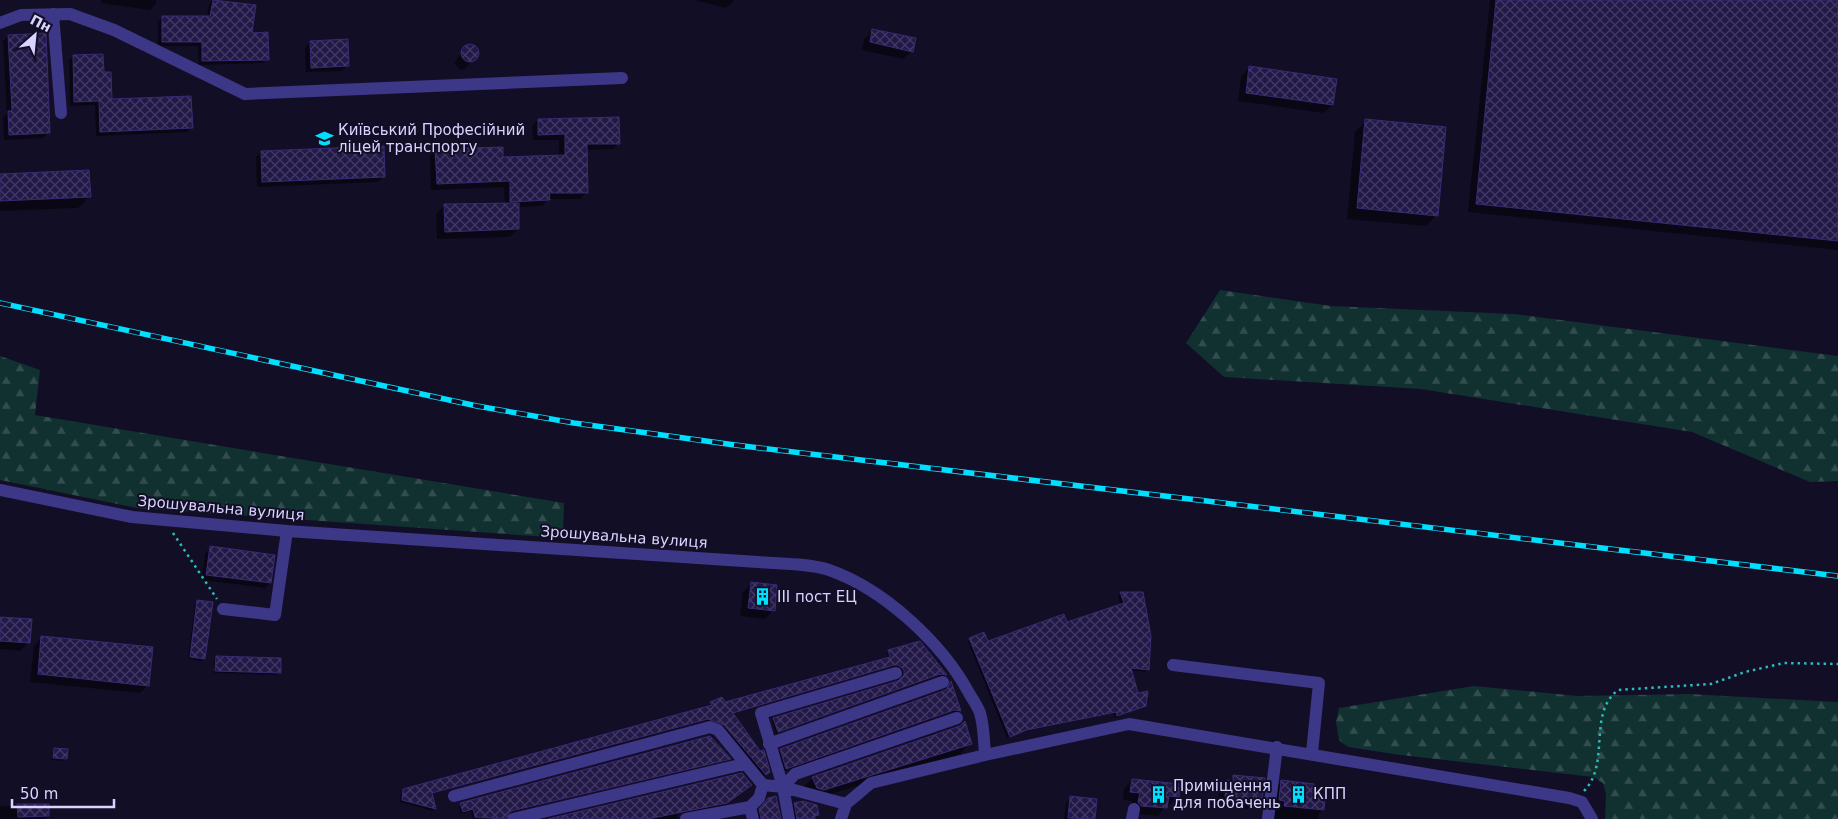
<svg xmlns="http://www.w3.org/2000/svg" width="1838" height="819" viewBox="0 0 1838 819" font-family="'DejaVu Sans',sans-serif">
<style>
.forest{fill:url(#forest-firs)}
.shadow{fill:#0007}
.building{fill:url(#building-cross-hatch);stroke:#3a2a75}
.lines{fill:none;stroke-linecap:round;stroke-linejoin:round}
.path{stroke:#2abcb6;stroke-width:2.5;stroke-dasharray:2.5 4;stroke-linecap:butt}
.minor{stroke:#3c3787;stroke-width:12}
.rail-casing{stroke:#00dffe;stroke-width:5.5}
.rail{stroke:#120e26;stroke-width:4;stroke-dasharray:11;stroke-linecap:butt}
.labels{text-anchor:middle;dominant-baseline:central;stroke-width:4;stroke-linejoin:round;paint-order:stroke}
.poi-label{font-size:15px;fill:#d9d3ff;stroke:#120e26;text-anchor:start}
.street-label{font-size:15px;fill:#d9d3ff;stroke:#120e26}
</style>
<defs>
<pattern id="forest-firs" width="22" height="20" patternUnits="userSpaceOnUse" patternTransform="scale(1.25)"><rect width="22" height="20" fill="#113030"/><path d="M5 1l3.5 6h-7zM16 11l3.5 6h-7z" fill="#334d4f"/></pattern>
<pattern id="building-cross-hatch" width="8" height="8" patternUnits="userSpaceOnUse" patternTransform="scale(1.25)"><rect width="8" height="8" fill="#231948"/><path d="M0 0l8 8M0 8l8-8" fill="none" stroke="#423a63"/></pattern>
</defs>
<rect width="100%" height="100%" fill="#120e26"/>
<path class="forest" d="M1220 290 1331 306 1514 314 1838 356V481L1810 482 1692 432 1421 389 1224 377 1186 343Z
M0 356 40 370 35 415 564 503 563 538 137 508 0 480Z
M1474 686 1578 696 1689 694 1838 702V819H1605L1606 794 1603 783 1593 777 1401 755 1348 747 1339 740 1336 722 1339 708Z"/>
<path class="shadow" d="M101 0H156V4L150 10 101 3Z
M213 0 255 6 250 34 268 59 263 63 199 65 198 46H158V22L162 18 207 17 209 4Z
M695 0H734L726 8Z
M1490 0H1838V250L1468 212Z
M873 30 912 51 903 59 862 50 864 39Z
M8 36 49 132 43 138 4 140 3 118 7 114 3 41Z
M310 42 348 65 342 71 306 72 305 48Z
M471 46 475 47 478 54 465 69 460 70 454 63 466 47Z
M73 56 102 73 110 101 191 128 187 132 96 136 95 105 70 106 69 60Z
M1250 67 1332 105 1324 113 1238 101 1241 76Z
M538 120 619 143 613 149 586 150V193L580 199H549L542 206 517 207 518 229 510 237 437 239 436 214 445 205H505L504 187 431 190 430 156 436 150 502 159 559 157V140H533L532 126Z
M1366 121 1437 215 1426 226 1347 219 1355 132Z
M261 152 384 176 378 182 257 187 256 157Z
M0 175 89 197 78 208 0 211Z
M211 548 274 556 270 583 265 588 202 580 205 553Z
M751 584 773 610 765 619 740 616 743 592Z
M1120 593H1142L1148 669 1146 672 1130 670 1138 694 1145 706 1115 718 1113 713 1024 732 1007 738 968 642 970 639 987 642 1066 623 1121 605 1118 596Z
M198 601 204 658 202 661 188 659 195 604Z
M0 618 28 643 20 651 0 649Z
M42 637 148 685 140 693 30 682 34 646Z
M920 643 946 675 944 677 937 676 776 733 772 721 774 719 899 682 902 679V673L896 667H890L732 714 766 774 763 777 722 727 705 721 431 794 435 808 433 811 400 802 401 793 403 790 709 707 711 703H725L888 659 887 653 889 651Z
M216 657 280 673 277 675 214 673V659Z
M951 683 960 711 958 713 951 712 784 771 778 752 781 750 945 691Z
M971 743 960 754 812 800 801 789 813 778Z
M54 749 66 759 64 761 51 760Z
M726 759 507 813 505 819 473 818 471 811 461 814 459 806 461 804Z
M1234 777 1261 797 1248 809 1218 805 1219 790Z
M1132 780 1178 797 1169 805H1166L1158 816 1133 813 1131 811 1132 801 1123 800 1124 789Z
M1281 782 1312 792 1323 809 1319 813 1318 819H1274L1271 792Z
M748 787 723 805 678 814 677 819H553Z
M1071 797 1096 800 1094 819H1064L1066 803Z
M766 801 780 819H758L757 813Z
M795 804 818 815 814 819H794L792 806Z
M47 805 48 816 45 819H0V806Z"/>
<path class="building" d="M213 0 256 5 252 33 268 32 269 60 202 61V42H162V16H210Z
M1496 0H1838V241L1476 204Z
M872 29 916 38 913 52 870 42Z
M46 33 50 133 9 135 8 111H12L8 35Z
M348 39 349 66 311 68 310 41Z
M461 53a9 9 0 1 1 18 0a9 9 0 1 1-18 0Z
M103 54 104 72H111L112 99 191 96 193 128 100 132 99 101 74 102 73 55Z
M1249 66 1337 79 1333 105 1246 93Z
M619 117 620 144H587L588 193H549L550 200 510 202V181L437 184 435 149 503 147V157L565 155V134L538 135V119Z
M1365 119 1446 127 1438 216 1357 208Z
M384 146 385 177 262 182 261 151Z
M89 170 91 197 0 201V174Z
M519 203V229L445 232 444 204Z
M210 546 275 555 271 583 206 575Z
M751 582 777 585 775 611 748 608Z
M1120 592H1143L1151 636 1149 670 1131 668 1138 693 1148 691 1146 706 1117 716 1116 712 1027 730 1010 737 969 638 984 632 988 641 1064 614 1067 622 1124 603Z
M197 600 213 602 205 659 190 657Z
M0 617 32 619 30 643 0 641Z
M41 636 153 647 149 686 38 674Z
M920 641 947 675 940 674 778 732 773 718 898 681 904 675V670L898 665H894L733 713 760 751 764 750 770 772 766 775 724 725 708 719 432 793 436 809 402 800 403 789 712 705 710 702 722 697 725 702 890 657 888 650Z
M216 656 281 658V673L215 671Z
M951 681 961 711 954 710 786 769 780 749 946 690Z
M965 721 972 744 824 790 817 788 812 777 960 726Z
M710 736 731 759 511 811 505 819 475 817 473 809 463 812 460 803Z
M54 748 68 749 67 759 53 758Z
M742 773 752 785 727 803 648 819H548Z
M1233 775 1265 778 1262 798H1257V801L1225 797 1227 780 1233 781Z
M1132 779 1180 784 1179 797 1169 796 1167 808 1141 806 1138 802 1140 793 1130 792Z
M1281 780 1314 784 1313 790 1319 791V797L1325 798 1324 810 1284 806 1285 801 1279 800Z
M776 796 781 819H761L759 809 768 798Z
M1070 796 1097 799 1095 819 1068 818Z
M803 801 817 805 819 815 815 816V819H797L794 803Z
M17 804H49V816L18 817Z"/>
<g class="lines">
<path class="path" d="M173 533 217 599
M1584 791C1611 763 1587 714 1618 690L1711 684 1745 672 1784 663 1838 664"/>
<path class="minor" d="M53 14 61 113
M0 23 21 15 70 14 114 30 245 94 622 78
M0 490 132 517 165 520 287 531 758 562C780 564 808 563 829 570 884 589 942 643 969 693 973 700 978 707 980 713 984 726 984 742 985 755
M223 609 275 615 287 531
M1173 665 1319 683 1312 753
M769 744 943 682
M783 787 761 713 896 673
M454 796 710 727 718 730 763 785 783 787 846 804
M750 807 753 819
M513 819 744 764
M686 819 750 807 759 798 763 785
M789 819 783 787 795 774 957 718
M841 819 846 804 871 783 985 755 1129 724 1569 798 1582 802 1592 819
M1132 819 1134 809
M1268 819 1277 747"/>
<defs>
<path id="rail" d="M0 303 477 406 574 423 735 445 1838 576"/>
</defs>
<use href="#rail" class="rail-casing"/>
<use href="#rail" class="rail"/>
</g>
<defs>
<symbol id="school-bare" viewBox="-9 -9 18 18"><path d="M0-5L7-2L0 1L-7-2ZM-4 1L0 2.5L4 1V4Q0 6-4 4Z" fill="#00dffe" stroke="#120e26" stroke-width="2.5" paint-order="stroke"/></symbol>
<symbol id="building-bare" viewBox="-9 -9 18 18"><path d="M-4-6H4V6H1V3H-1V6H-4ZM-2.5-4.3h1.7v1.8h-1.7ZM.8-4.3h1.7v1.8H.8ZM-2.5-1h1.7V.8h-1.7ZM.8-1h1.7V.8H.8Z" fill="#00dffe" stroke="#120e26" stroke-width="2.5" paint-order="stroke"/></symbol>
</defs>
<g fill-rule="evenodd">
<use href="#school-bare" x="312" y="126" width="25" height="25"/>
<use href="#building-bare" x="750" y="584" width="25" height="25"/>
<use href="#building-bare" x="1286" y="782" width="25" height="25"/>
<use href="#building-bare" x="1146" y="782" width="25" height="25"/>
</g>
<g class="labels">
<g class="poi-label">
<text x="338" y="130">Київський Професійний<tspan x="338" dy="17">ліцей транспорту</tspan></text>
<text x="777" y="597">III пост ЕЦ</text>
<text x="1173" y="786">Приміщення<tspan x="1173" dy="17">для побачень</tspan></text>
<text x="1313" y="794">КПП</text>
</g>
<g class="street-label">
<text transform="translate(221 508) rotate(5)">Зрошувальна вулиця</text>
<text transform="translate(624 537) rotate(4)">Зрошувальна вулиця</text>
</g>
</g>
<g transform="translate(35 35) rotate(27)" stroke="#120e26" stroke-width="4" paint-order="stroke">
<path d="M0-4L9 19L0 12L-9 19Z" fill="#d9d3ff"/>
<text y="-8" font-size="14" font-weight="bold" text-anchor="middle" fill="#d9d3ff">Пн</text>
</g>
<path d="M12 799v8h102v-8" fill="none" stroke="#d9d3ff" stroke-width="2.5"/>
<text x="20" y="799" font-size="15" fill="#d9d3ff" stroke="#120e26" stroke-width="4" paint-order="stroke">50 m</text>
</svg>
